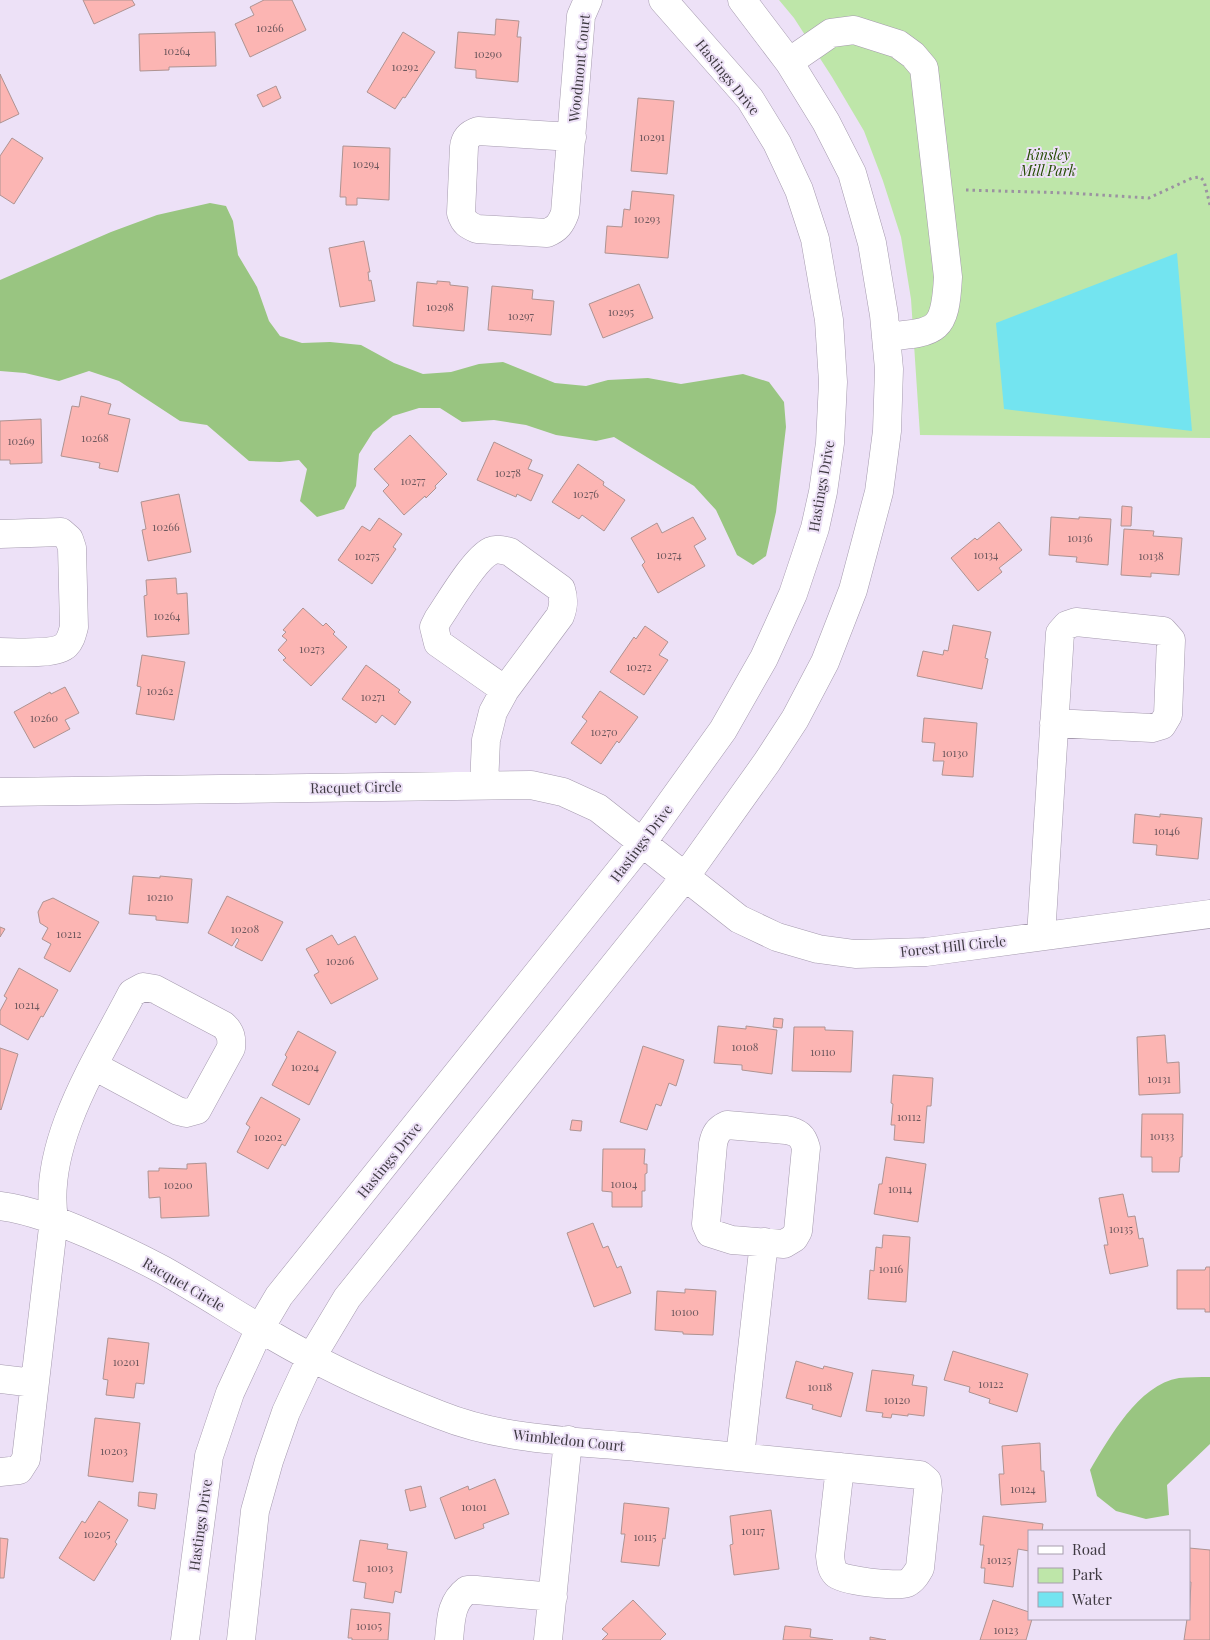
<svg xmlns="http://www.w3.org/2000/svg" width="1210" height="1640" viewBox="0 0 1210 1640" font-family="'Playfair Display',serif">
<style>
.green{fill:#bee6a9}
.forest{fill:#99c581}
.water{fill:#73e4f0}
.building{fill:#fcb5b3;stroke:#ae9392}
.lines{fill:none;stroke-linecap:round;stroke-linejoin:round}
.minor-casing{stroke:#a59aae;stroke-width:29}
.path{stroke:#9b92a1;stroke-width:3;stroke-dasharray:2.5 4;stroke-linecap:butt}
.minor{stroke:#fff;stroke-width:28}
.labels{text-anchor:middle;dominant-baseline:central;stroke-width:4;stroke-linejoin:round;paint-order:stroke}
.number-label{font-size:11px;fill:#6e585e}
.street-label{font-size:14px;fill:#3e3941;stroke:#ede1f7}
.park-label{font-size:14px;font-style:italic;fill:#234b00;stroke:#ede1f7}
</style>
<rect width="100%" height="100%" fill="#ede1f7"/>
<path class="green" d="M779 0H1210V438L920 435 911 299 901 237 883 181 864 131 832 77 794 18Z"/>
<path class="forest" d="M210 203 226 206 233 221 238 255 257 287 269 321 280 336 302 343 330 342 361 345 394 363 423 374 451 372 479 364 503 362 555 383 586 386 608 380 648 378 681 384 743 374 769 382 784 402 786 427 776 512 766 556 753 565 737 555 716 510 694 486 614 437 596 441 556 435 526 425 494 420 462 422 440 408H419L393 416 373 432 359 454 356 486 344 509 317 517 300 501 307 469 299 460 280 462 249 461 207 425 180 421 119 381 89 371 59 381 25 373 0 371V280L111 232 157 215Z
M1210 1377V1444L1167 1485 1169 1515 1146 1519 1116 1511 1097 1496 1090 1470C1110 1437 1138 1385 1179 1378 1189 1377 1200 1377 1210 1377Z"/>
<path class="water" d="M1177 253 1192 431 1004 409 996 323Z"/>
<path class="building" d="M83 0H132L135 5 94 24Z
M264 0H292L306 30 250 57 235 24 254 15 250 7Z
M496 19 519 21 517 37H521L518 82 476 78V70L455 68 458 32 495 35Z
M215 32 216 66 169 67V70L140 71 139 34Z
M403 32 435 52 405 98 403 97 395 109 367 92Z
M0 74 19 114 0 123Z
M276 86 281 98 263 107 257 95Z
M638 98 674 101 667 174 631 171Z
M12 138 43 158 14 204 0 195V156Z
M343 146 390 148 389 200 357 198V205H346V197H340Z
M632 191 674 195 668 258 605 253 607 226 622 227 624 209 630 210Z
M364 241 370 272H368L369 281 371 280 375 301 340 307 329 248Z
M437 281 450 282V285L468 287 464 331 413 326 417 282 437 284Z
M639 284 653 318 603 338 589 304Z
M492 286 533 290 532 299 554 301 551 335 488 330Z
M81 396 111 404 108 414 130 419 118 472 99 468 100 463 61 456 72 406 79 407Z
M41 419 42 463 10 464V460H0V421Z
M410 435 447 474 435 486 436 488 426 498 425 496 404 515 383 491 389 485 374 469Z
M494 442 532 460 528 469 543 475 531 501 517 494 516 497 477 480Z
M578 464 604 482 603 485 625 500 604 531 582 515 579 519 552 502Z
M179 494 191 552 148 561 142 530 146 529 141 502Z
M1122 506 1132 507 1131 526H1121Z
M693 517 706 539 694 546 705 566 658 593 642 565 645 562 631 538 657 523 662 533Z
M1051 517 1079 519V517L1111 519 1108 565 1076 562 1077 557 1049 555Z
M379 518 402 534 393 547 396 549 372 584 338 560 362 526 370 531Z
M999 522 1022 550 999 568 1002 572 978 591 951 558 975 538 977 540Z
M1124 529 1154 531 1153 536 1182 538 1179 575 1151 573V577L1121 575Z
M176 578 177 594 187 593 189 634 147 637 144 596 147 595 146 580Z
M303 608 323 626 326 623 335 632 333 634 347 647 311 686 283 660 286 658 278 650 287 640 282 636 286 632 283 630Z
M953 625 991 632 985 658 988 659 982 689 917 676 923 651 943 655 944 650 948 651Z
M645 626 668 642 659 655 668 660 644 695 610 672 634 637 636 639Z
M142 655 185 662 174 720 136 714 141 687 137 686Z
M366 665 400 690 398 692 411 702 395 725 382 715 376 723 342 699Z
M65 687 79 713 65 720 70 729 34 748 14 712 50 692 51 694Z
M600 691 638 717 619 743 617 741 601 764 571 743 587 721 582 717Z
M924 718 977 723 973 777 942 775 944 761H933L935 743 922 742Z
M1135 814 1160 817V814L1202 818 1198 859 1156 855 1157 845 1133 843Z
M133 876 160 878V876L192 879 188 923 156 920V916L129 914Z
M227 896 283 922 262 961 235 947 239 940 237 938 232 946 208 933Z
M53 898 99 922 70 972 44 958 51 944 42 939 48 928 40 923 38 912 43 902Z
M0 927 5 929 0 937Z
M332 935 338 945 355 936 378 979 331 1004 314 975 319 972 306 949Z
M19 968 58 990 43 1017 41 1016 28 1040 0 1024V1011L7 998 4 996Z
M774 1018 783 1019 782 1028 773 1027Z
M718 1026 746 1029V1026L777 1030 772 1074 742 1070V1065L714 1063Z
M794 1027H825V1030L853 1031 851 1072 792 1071Z
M298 1031 336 1052 309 1105 272 1085 287 1057 285 1055Z
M1165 1035 1167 1063 1179 1062 1180 1093 1139 1095 1137 1037Z
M643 1046 684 1060 676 1086 669 1083 661 1106 656 1104 647 1130 620 1122Z
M0 1048 18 1054 1 1110 0 1109Z
M893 1075 933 1078 931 1106H927L924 1143 894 1140 895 1125H891L893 1104 891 1103Z
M261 1097 300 1119 285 1146 282 1144 268 1169 237 1152 250 1127 246 1124Z
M1142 1114H1183L1182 1157H1180L1179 1172H1152V1157H1141Z
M572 1120 582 1121 581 1131 570 1130Z
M603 1149H645L644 1164H647V1173L645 1174V1191H642V1207H612V1192L602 1191Z
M886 1157 926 1164 918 1222 874 1214 879 1184H882Z
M206 1163 209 1216 161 1218 160 1197 149 1198 148 1171H159V1168L187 1169V1164Z
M1123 1194 1128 1217 1135 1216 1139 1239 1143 1238 1148 1266 1110 1274 1104 1245H1108L1099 1198Z
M593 1223 603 1248 608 1246 617 1268 621 1266 631 1293 594 1307 567 1233Z
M883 1235 910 1237 906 1302 868 1299 870 1270 874 1271 876 1247 882 1248Z
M1206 1267H1210V1312H1205V1309H1177V1270H1205Z
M685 1289 716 1291 713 1335 683 1334V1332L655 1330 657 1291 685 1293Z
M108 1338 149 1343 144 1384 136 1383 134 1398 106 1395 108 1380 103 1379Z
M953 1351 1028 1374 1017 1412 989 1403 990 1399 969 1392 970 1387 944 1380Z
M796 1361 823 1369 824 1366 853 1373 841 1417 812 1409 813 1405 786 1398Z
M872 1370 914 1375 912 1385 927 1387 924 1416 908 1414V1416L892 1414 891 1418 882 1417 883 1413 866 1411Z
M95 1418 140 1423 133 1482 88 1476Z
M1040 1443 1041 1471H1044L1046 1502 1001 1505 999 1474H1004L1002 1446Z
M495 1479 509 1514 483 1524 484 1528 455 1539 440 1498 468 1486 469 1490Z
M421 1486 426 1507 410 1511 405 1490Z
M139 1492 157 1494 155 1509 138 1506Z
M99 1501 128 1520 115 1542 117 1544 94 1581 59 1558 82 1521 85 1523Z
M624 1503 669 1508 665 1539 663 1538 659 1566 621 1562 625 1534H621Z
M771 1510 779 1569 734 1575 730 1545 733 1544 730 1516Z
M983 1516 1043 1524 1042 1531H1029V1551L1018 1549 1013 1587 984 1583 985 1568H981L984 1545H980Z
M0 1538 8 1539 4 1578H0Z
M360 1540 388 1544 387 1549 407 1552 401 1593 395 1591 393 1603 364 1598 366 1583 353 1581Z
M1189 1548 1210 1550V1640H1184L1187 1619H1189L1191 1582H1189Z
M633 1600 666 1634 660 1640H602L608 1634 602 1629Z
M993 1600 1029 1612V1619H1032L1026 1640H980Z
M351 1609 390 1613 388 1640H352V1638H348Z
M785 1626 811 1629 810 1637 833 1640H783Z
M870 1637 886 1640H870Z"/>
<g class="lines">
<defs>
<path id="minor" d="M789 62 831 33 854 30 898 44 913 55 924 68 948 277C945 332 938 332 886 337
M572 137 478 131C469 134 465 138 464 147L461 213C464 223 468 225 477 229L547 233C557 229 561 224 565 213L581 16 588 0
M0 534 61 532 69 539 72 548 74 627C72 634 71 640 66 645 56 655 15 652 0 652
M484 785 486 740 493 712 505 690 438 643 434 627 438 619C449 603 475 558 491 551 497 548 504 550 510 552L561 589C564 599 564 606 560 616L505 690
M0 792 531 785 563 792 598 808 739 919 777 937 818 949 855 954 926 952 1210 914
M1041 936 1060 633 1067 625 1076 622 1163 631 1171 640 1168 715 1162 725 1152 728 1054 723
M727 1125 786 1130C798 1132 803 1136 806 1148L798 1231 794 1238 784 1244 732 1240 710 1233 706 1224 713 1144C715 1134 718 1129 727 1125Z
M0 1206C31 1210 60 1222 88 1234 113 1245 139 1257 163 1270 213 1298 260 1331 311 1357 352 1379 396 1398 440 1415 502 1440 572 1441 637 1447 732 1457 826 1466 920 1475L927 1481 928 1490 920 1568C916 1575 913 1580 907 1583 897 1587 843 1581 836 1574 831 1569 831 1563 830 1556L840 1467
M0 1379 34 1383
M740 1457 764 1242
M0 1472 19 1470 26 1459 54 1219C42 1143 98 1059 132 993L143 987 155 989 223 1025C231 1032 232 1038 231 1048L197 1110 186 1113 178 1111 94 1066
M185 1640 209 1456 230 1393 260 1328 279 1296 642 843 723 730 764 658 793 594 815 528 823 492 830 443 833 382 829 320 815 239 799 190 777 143 750 99 663 0
M241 1640 255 1511 269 1461 286 1412 311 1358 347 1298 685 877 767 762 795 719 825 662 853 590 879 492 887 431 889 369 884 315 872 243 852 173 826 122 789 62 742 0
M449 1640C451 1621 450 1603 467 1590H476L553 1597
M548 1640 568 1440"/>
</defs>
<use href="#minor" class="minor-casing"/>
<path class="path" d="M966 190 1068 193 1149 198 1192 178 1200 177 1204 181 1210 205"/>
<use href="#minor" class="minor"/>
</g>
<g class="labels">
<g class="number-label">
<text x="270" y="27">10266</text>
<text x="177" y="50">10264</text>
<text x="488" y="53">10290</text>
<text x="405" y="66">10292</text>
<text x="652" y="136">10291</text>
<text x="366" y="163">10294</text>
<text x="647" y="218">10293</text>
<text x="440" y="306">10298</text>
<text x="621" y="311">10295</text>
<text x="521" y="315">10297</text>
<text x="95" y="437">10268</text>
<text x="21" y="440">10269</text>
<text x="508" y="472">10278</text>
<text x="413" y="480">10277</text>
<text x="586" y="493">10276</text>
<text x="166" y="526">10266</text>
<text x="1080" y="537">10136</text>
<text x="669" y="554">10274</text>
<text x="986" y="554">10134</text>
<text x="367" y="555">10275</text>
<text x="1151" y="555">10138</text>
<text x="167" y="615">10264</text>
<text x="312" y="648">10273</text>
<text x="639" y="666">10272</text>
<text x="160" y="690">10262</text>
<text x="373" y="696">10271</text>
<text x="44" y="717">10260</text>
<text x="604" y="731">10270</text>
<text x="955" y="752">10130</text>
<text x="1167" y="830">10146</text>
<text x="160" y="896">10210</text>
<text x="245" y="928">10208</text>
<text x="69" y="933">10212</text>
<text x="340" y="960">10206</text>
<text x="27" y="1004">10214</text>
<text x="745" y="1046">10108</text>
<text x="823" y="1051">10110</text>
<text x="305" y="1066">10204</text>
<text x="1159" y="1078">10131</text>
<text x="909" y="1116">10112</text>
<text x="1162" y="1135">10133</text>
<text x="268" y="1136">10202</text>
<text x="624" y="1183">10104</text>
<text x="178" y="1184">10200</text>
<text x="900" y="1188">10114</text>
<text x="1121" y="1228">10135</text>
<text x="891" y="1268">10116</text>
<text x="685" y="1311">10100</text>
<text x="126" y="1361">10201</text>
<text x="991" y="1383">10122</text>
<text x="820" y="1386">10118</text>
<text x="897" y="1399">10120</text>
<text x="114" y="1450">10203</text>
<text x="1023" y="1488">10124</text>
<text x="474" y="1506">10101</text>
<text x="753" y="1530">10117</text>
<text x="97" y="1533">10205</text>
<text x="645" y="1536">10115</text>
<text x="999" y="1559">10125</text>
<text x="380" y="1567">10103</text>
<text x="369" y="1625">10105</text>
<text x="1006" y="1629">10123</text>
</g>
<g class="street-label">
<text transform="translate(579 68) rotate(-84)">Woodmont Court</text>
<text transform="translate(728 77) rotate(51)">Hastings Drive</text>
<text transform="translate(821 486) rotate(-80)">Hastings Drive</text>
<text transform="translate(356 787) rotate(-1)">Racquet Circle</text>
<text transform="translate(641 843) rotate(-53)">Hastings Drive</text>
<text transform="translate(953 946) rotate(-6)">Forest Hill Circle</text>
<text transform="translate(389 1160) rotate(-51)">Hastings Drive</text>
<text transform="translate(184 1284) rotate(30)">Racquet Circle</text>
<text transform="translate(569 1440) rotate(6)">Wimbledon Court</text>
<text transform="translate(200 1525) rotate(-82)">Hastings Drive</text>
</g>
<g class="park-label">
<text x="1048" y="154">Kinsley<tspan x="1048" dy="16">Mill Park</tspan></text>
</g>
</g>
<rect x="1028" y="1530" width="162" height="90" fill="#ede1f7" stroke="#a79eae"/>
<rect x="1038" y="1546" width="25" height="8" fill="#ffffff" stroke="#a79eae"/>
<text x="1072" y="1555" font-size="15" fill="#3e3941">Road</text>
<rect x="1038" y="1568" width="25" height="15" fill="#bee6a9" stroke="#a79eae"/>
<text x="1072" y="1580" font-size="15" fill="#3e3941">Park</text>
<rect x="1038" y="1592" width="25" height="15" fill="#73e4f0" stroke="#a79eae"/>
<text x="1072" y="1605" font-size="15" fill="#3e3941">Water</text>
</svg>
